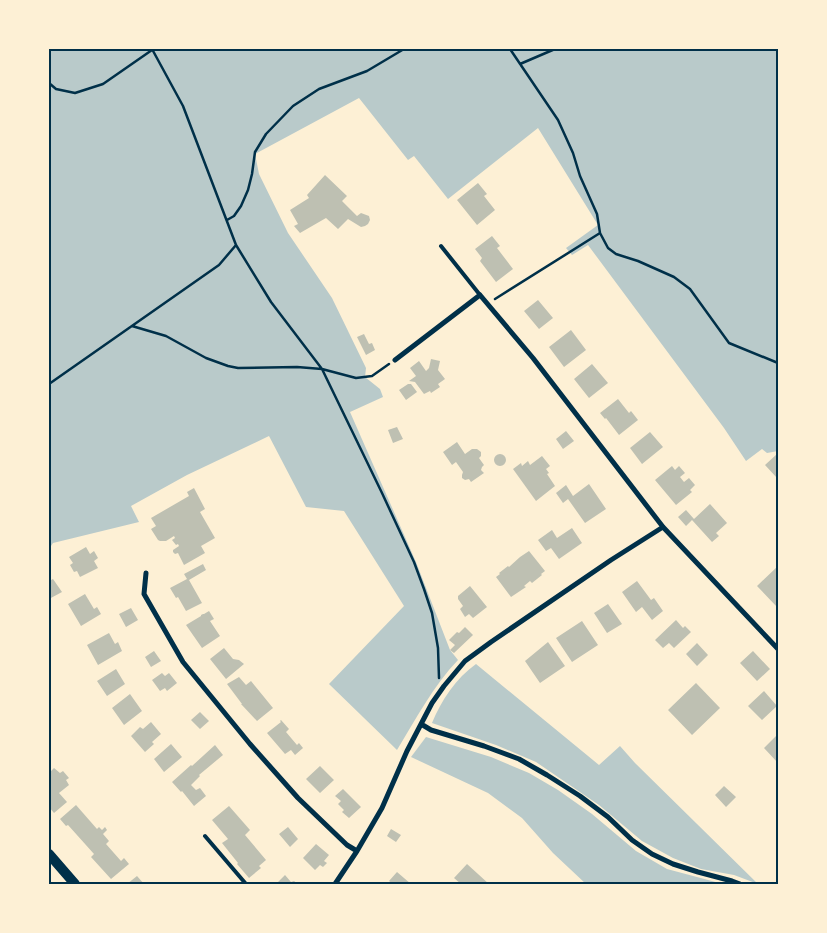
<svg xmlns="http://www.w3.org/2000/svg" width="827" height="933" viewBox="0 0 827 933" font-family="Helvetica,sans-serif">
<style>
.green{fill:#b9caca}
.building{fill:#bec0b2}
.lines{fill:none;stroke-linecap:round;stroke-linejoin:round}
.path{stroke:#003049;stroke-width:2.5}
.service{stroke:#003049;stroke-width:4}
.minor{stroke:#003049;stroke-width:5}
.secondary{stroke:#003049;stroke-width:10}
.neatline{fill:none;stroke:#003049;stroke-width:2}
</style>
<rect width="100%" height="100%" fill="#fdf0d5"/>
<path class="green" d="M49 49H778V451L767 453 762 449 746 461 724 428 588 245 572 255 566 248 598 225 538 128 448 199 414 156 408 160 359 98 255 154 259 174 288 233 332 298 366 368 365 377 380 389 383 397 350 412 416 562 450 650 458 660C433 686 416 719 397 750L329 684 404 606 344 511 306 507 269 436 187 475 131 506 139 522 53 543 49 549Z
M476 664 599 765 620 746 635 763 758 884 734 875 701 869 673 858 642 841 599 805 536 762 496 745 432 723C441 701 456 678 476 664Z
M426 737 491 757 529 773 558 790 592 814 636 851 667 869 723 884H586L553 853 522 818 488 793 411 757Z"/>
<path class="building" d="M325 175 347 196 342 201 357 216 361 213 369 216 370 220 368 224 365 226 361 227 348 219 338 229 326 218 300 233 294 226 298 224 290 210 309 198 307 195Z
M478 183 487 194 484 196 495 210 477 225 457 200Z
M492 236 500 246 497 248 513 269 496 282 480 261 482 258 475 249Z
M538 300 553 318 539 329 524 311Z
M571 330 586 350 564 367 549 347Z
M364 334 369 344 372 343 375 350 366 355 357 337Z
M431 359 440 361 438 370 445 379 438 384 440 387 431 393 430 391 424 394 415 382 409 381 416 376 410 368 419 361 426 371 429 368Z
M592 364 608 383 589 398 574 379Z
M408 384H411L417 392 406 400 399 390Z
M618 399 629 413 631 411 638 420 619 435 606 418 605 419 600 413Z
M397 427 403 439 393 443 388 430Z
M566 431 574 441 563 449 556 439Z
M650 432 663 447 642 464 630 448Z
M457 442 465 454 472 449H477L481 452V456L479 458 484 465 482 467 481 470 484 473 471 482 469 479 465 480 462 478V475L463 472 456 462 452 465 443 452Z
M494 460a6 6 0 1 1 12 0a6 6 0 1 1-12 0Z
M777 454 778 477 777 478 765 465Z
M542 456 550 466 546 469 549 473 547 474 555 486 536 501 513 469 521 463 522 466 528 461 530 465Z
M672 466 675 470 679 466 685 473 680 477 684 482 689 478 695 485 690 490 692 492 676 505 655 480Z
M589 484 606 509 585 523 568 499 563 503 556 493 566 485 573 496Z
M194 488 205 509 200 512 215 538 201 546 205 553 184 565 178 553 175 554 173 552V550L179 546 178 544 176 545 172 540 175 538 174 536 166 541H160L158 540 151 529 156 526 151 518 189 496 187 492Z
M710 504 727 523 716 533 719 536 712 542 692 520 686 526 678 517 686 510 694 519Z
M572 528 582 543 559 559 551 548 546 551 538 540 552 530 557 538Z
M86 547 90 554 94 551 98 558 94 561 98 568 80 577 77 571 74 572 70 565 73 563 69 557Z
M529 551 545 571 541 574 542 575 532 583 530 581 524 586 526 587 511 597 496 577 500 574 499 573 508 566 509 567 520 557Z
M203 564 206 570 189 580 202 603 186 611 178 597 176 598 170 588 187 579 184 574Z
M778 566V606L777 607 757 586Z
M53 579 62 592 49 599V581Z
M637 581 651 600 654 598 663 611 652 620 642 607 636 612 622 592Z
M470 586 487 607 473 618 469 614 465 617 460 609 463 606 458 599V596Z
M85 594 94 609 97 607 101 614 81 626 68 604Z
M608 604 622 624 607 633 594 613Z
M131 608 138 620 126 627 119 614Z
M209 611 214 619 210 621 220 636 202 648 186 625 201 616V615L203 614H204Z
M676 620 683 628 685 626 691 632 674 648 669 643 663 648 655 640Z
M582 621 598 645 572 662 556 638Z
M465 627 473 635 454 653 450 650 455 645 449 640 457 632 459 633Z
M109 633 115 644 118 642 122 651 98 665 87 645Z
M548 642 565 666 540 683 525 661Z
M697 643 708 655 697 666 686 654Z
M224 648 233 659 239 660 244 664 226 679 210 659Z
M154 651 161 661 151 667 145 657Z
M753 651 770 669 757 681 740 663Z
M116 669 125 684 107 696 97 681Z
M162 673 165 676 169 673 177 683 167 691 165 688 160 691 152 680Z
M239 677 246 685 251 681 273 708 257 721 241 704H242L227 684Z
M696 683 720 708 692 735 668 710Z
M764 691 777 706 762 720 748 706Z
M130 694 142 711 124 725 112 708Z
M200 712 209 721 200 729 191 720Z
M281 720 289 729 286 732 297 745 299 743 303 748 295 755 291 750 285 754 267 733 281 722 280 721Z
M151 722 161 734 152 742 154 744 145 752 131 736 140 727 143 729Z
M778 734V763L764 748Z
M171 744 182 757 164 772 154 759Z
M215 745 223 755 199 775 200 776 191 785 196 790 200 788 206 796 194 806 182 791 181 792 172 782 191 765 192 766Z
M320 766 334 780 320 793 306 779Z
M54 768 60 773 63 771 69 778 66 780 69 785 59 793 67 802 54 813 49 807V773Z
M724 786 736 797 726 807 715 795Z
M343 789 361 807 349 818 342 812 344 810 338 804 341 801 335 796Z
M76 805 97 829 99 827 102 830 105 827 107 830 103 834 109 841 106 844 121 861 124 858 129 864 111 879 91 857 94 854 68 825 66 826 60 819Z
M229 806 250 830 245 835 266 860 259 866 261 868 249 878 237 864 238 863 222 843 228 839 212 820Z
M288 827 298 839 290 847 279 834Z
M391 829 401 835 396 842 387 836Z
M316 844 329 855 324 861 327 863 323 867 320 865 315 870 303 858Z
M467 864 489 884H461L454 878Z
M397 872 411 884H393L389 881Z
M285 875 291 882 294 881 298 884H276Z
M137 876 144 884H127Z"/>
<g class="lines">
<path class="path" d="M152 49 183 106 236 245 271 302 322 369 382 493 414 562 424 589 432 613 438 648 439 678
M510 49 558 120 573 153 580 176 597 214 600 233 608 248 616 254 638 261 674 277 690 289 729 343 778 363
M520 64 555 49
M49 83 56 89 75 93 103 84 152 50
M227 220 234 216 241 206 248 190 252 174 255 152 266 134 293 106 319 89 367 71 404 49
M495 299 600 233
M132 326 166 336 206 358 228 366 238 368 297 367 322 369 356 378 372 376 389 364
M49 384 219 265 236 245"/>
<path class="service" d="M441 246 480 295
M205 836 246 884"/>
<path class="minor" d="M395 360 480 295 533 358 663 527 778 649
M146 573 144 594 183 662 250 744 298 798 347 845 357 851
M421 724 431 730 484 746 519 759 547 775 580 796 608 817 632 840 652 854 673 864 698 872 732 881 740 884
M335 884 357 851 382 808 407 751 432 703 444 686 465 661 491 642 611 560 663 527"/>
<path class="secondary" d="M49 854 75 884"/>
</g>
<rect width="827" height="933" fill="none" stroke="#fdf0d5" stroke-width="100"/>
<rect x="50" y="50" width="727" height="833" class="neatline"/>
</svg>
